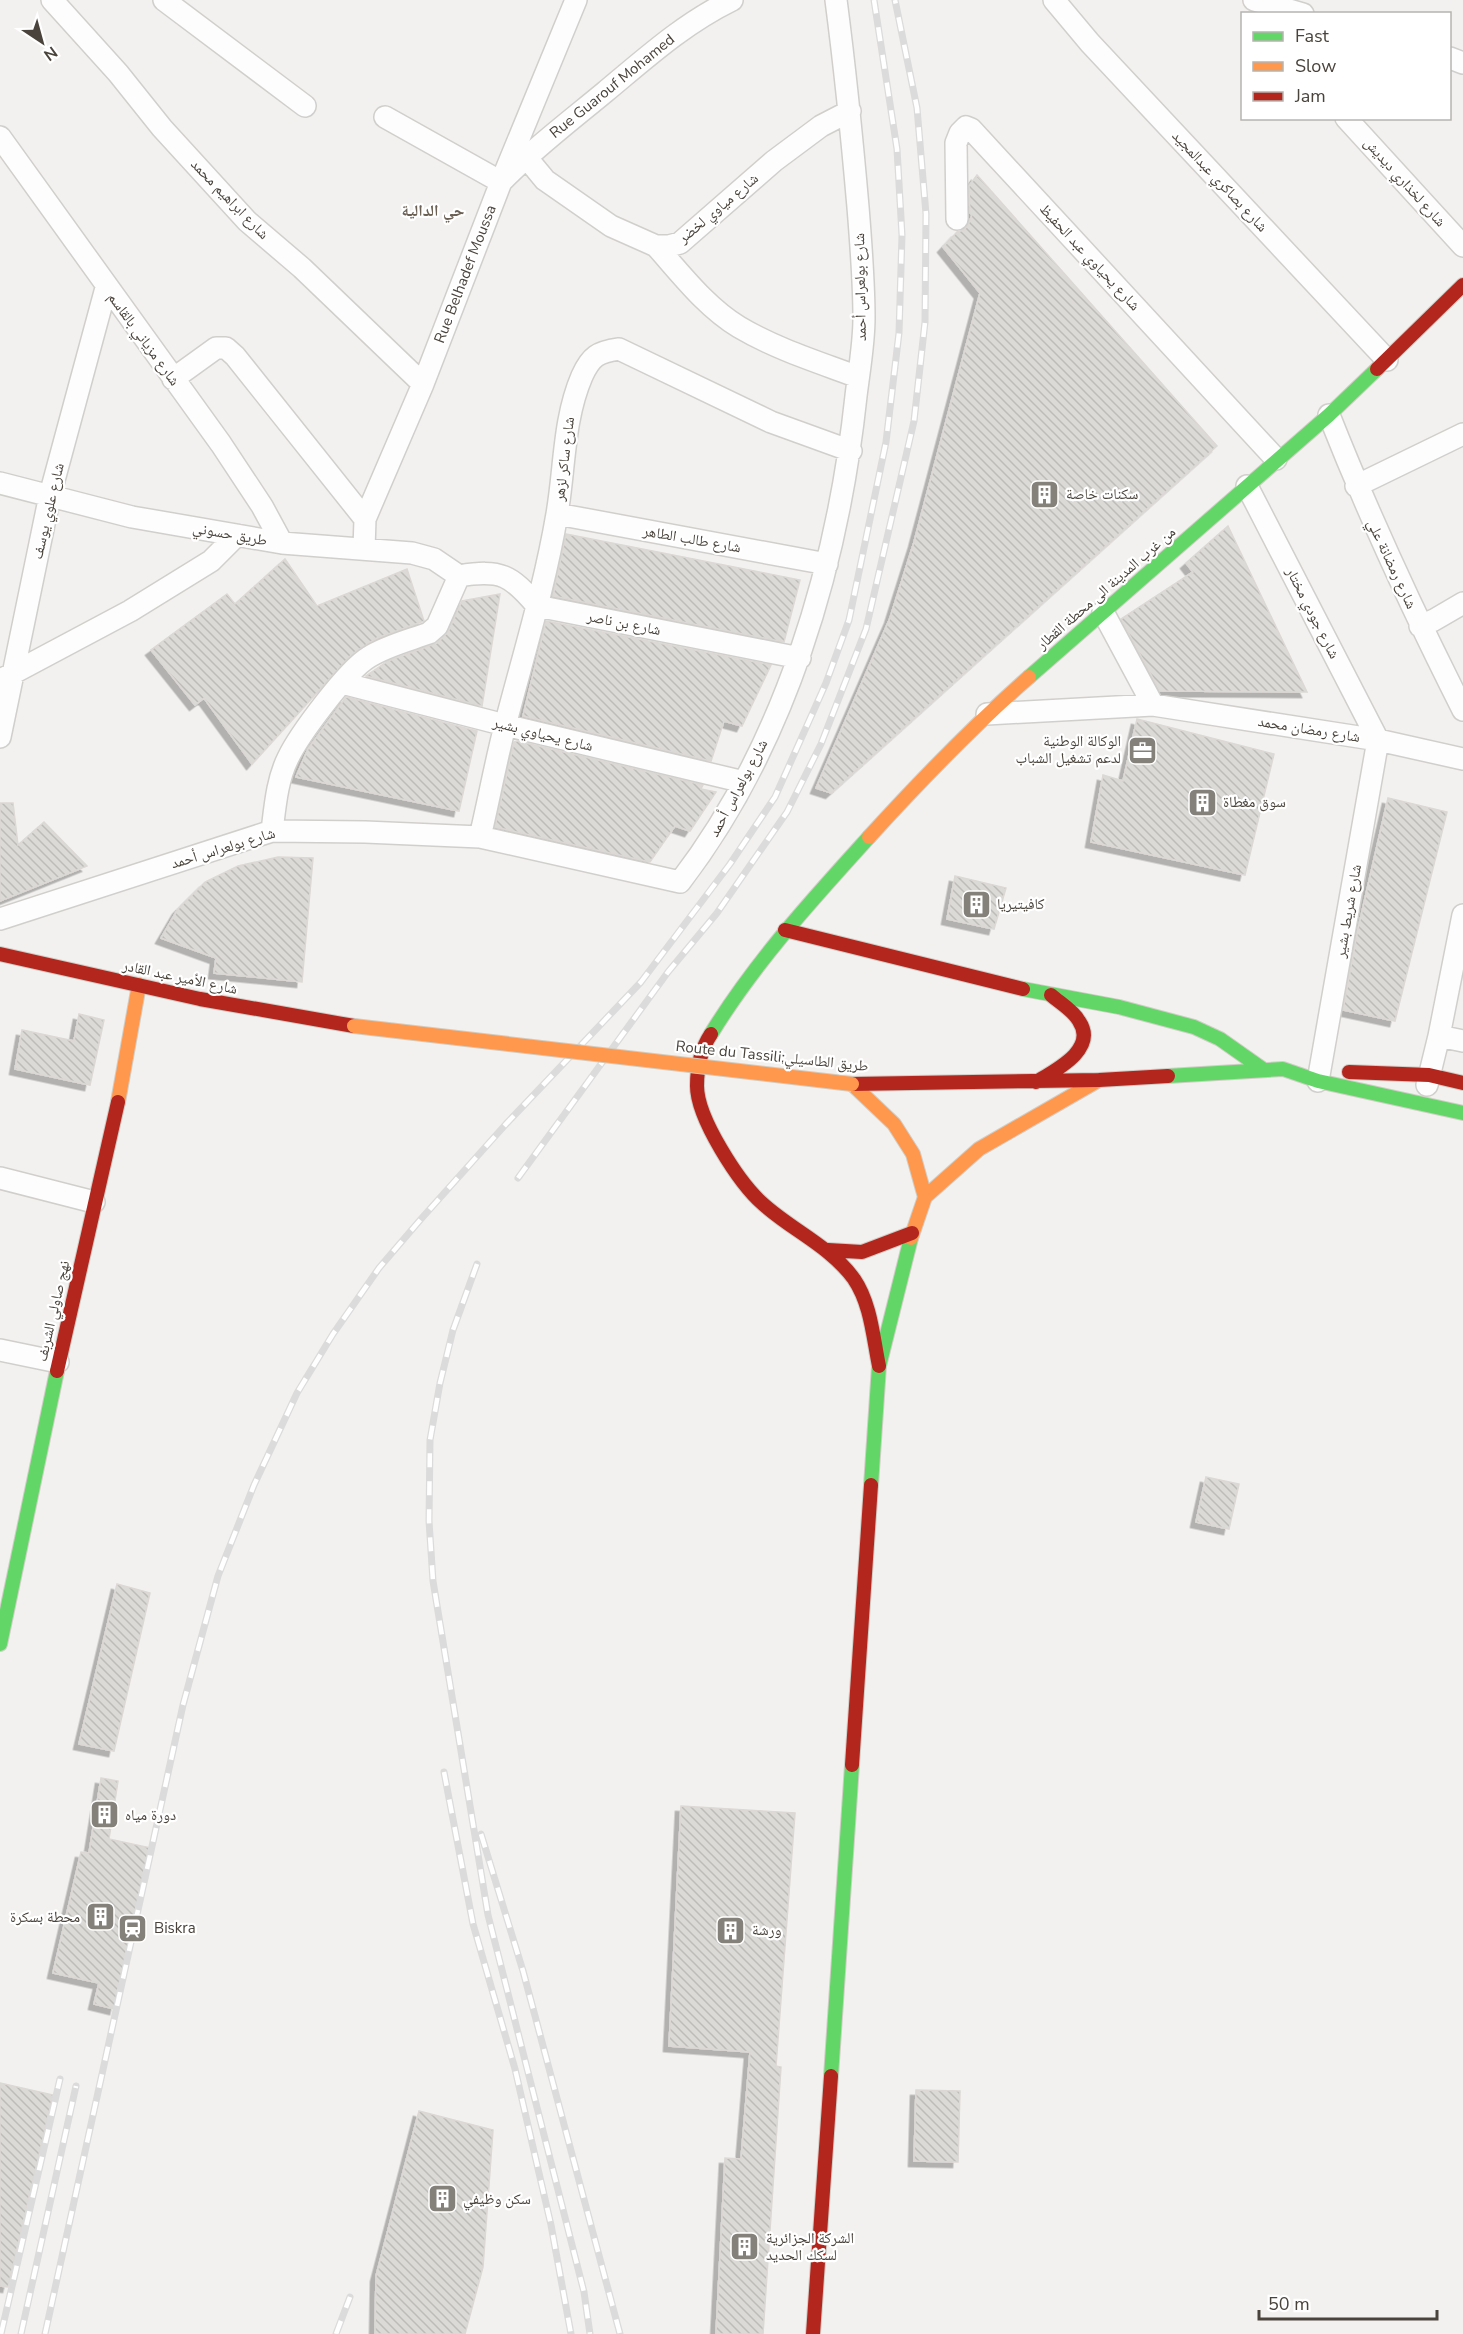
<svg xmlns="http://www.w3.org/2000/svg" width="1463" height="2334" viewBox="0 0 1463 2334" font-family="'Nunito Sans','Noto Naskh Arabic',sans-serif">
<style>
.building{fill:url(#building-back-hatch);stroke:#dbd8d5;stroke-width:1.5;filter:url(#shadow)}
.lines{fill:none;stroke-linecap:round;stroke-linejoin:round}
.street-casing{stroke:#d1cfcc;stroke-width:24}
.fast-casing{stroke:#d1cec7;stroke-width:16}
.slow-casing{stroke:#d1cec7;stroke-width:16}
.jam-casing{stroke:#d1cec7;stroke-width:16}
.street{stroke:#fdfdfd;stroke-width:21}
.fast{stroke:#63d668;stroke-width:14}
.slow{stroke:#ff974d;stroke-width:14}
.jam{stroke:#b3261e;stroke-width:14}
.rail-casing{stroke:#dbdbdb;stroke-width:7}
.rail{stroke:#fff;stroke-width:4.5;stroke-dasharray:14;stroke-linecap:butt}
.slow-bridge-casing{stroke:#d3ccbf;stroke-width:16;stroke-linecap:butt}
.slow-bridge{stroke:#ff974d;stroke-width:14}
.labels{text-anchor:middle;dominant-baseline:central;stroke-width:4.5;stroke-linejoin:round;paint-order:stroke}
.street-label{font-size:15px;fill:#49433b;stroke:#fff}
.poi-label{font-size:15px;fill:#49433b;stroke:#fff;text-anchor:start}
.neighbourhood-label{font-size:16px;font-weight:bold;fill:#6a6053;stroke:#fff}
</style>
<defs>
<pattern id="building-back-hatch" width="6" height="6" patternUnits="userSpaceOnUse" patternTransform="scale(1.5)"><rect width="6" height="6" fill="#dcdad7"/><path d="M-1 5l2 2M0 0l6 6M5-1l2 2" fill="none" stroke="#bebcb9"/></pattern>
<filter id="shadow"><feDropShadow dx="-5.5" dy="5.5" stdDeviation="0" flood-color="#0004"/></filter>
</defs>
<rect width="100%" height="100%" fill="#f3f1ef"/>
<path class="building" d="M977 175 1217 446 831 793 816 788 890 618 914 542 980 293 943 247 957 232 964 230 968 225 972 215 970 213 969 186Z
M1228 526 1307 692 1160 691 1121 619 1193 572 1186 563Z
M566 534 800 580 784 642 553 596Z
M285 559 317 606 407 569 424 621 377 638 352 654 252 764 204 698 195 705 151 650 227 594 235 604Z
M500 594 482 706 366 676 388 661 437 643 448 632 462 601Z
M546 621 771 665 742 726 724 721 711 761 523 716Z
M346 697 477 731 459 811 296 777 308 749Z
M1137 719 1274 754 1245 875 1091 842 1103 775 1123 781Z
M517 741 703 785 701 789 716 792 690 831 675 826 650 862 495 827 514 742Z
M1388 798 1447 812 1395 1021 1343 1010 1358 929Z
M0 803H13L18 845 44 822 87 866 0 901Z
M278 857 313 858 302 982 214 973 216 958 161 938 178 909 205 882 238 866Z
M955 876 1006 888 994 929 947 919Z
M79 1014 104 1020 90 1085 15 1069 22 1030 74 1041Z
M1206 1477 1239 1484 1229 1529 1196 1522Z
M117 1584 150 1593 114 1751 79 1744Z
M101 1778 118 1781 109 1839 151 1848 115 2009 94 2004 99 1983 53 1973 81 1852 89 1853Z
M681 1806 795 1813 776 2066 781 2067 763 2334H716L725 2158 741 2159 750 2052 669 2046Z
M0 2083 53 2095 8 2287 0 2286Z
M916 2090 960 2091 958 2162 914 2161Z
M419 2111 493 2130 483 2267 465 2334H375L376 2276Z"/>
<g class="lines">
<defs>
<path id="street" d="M52 0 118 73 162 128 247 221 302 268 423 384
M164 0 305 106
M1054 0 1090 43 1387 360
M1254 0 1303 14
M1450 58 1463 63
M385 117 501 182C533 149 570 121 605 92 646 58 683 24 732 0
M1346 118 1463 246
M0 137 221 444 262 506 282 543
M526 157 545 180 611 226 656 246H669L680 243 774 161 821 126 850 111
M957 219 956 143 960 133 966 127 971 129 1276 459
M656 246C681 274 706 307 739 327 776 349 818 362 858 377
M173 379 216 348H226L235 356 365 519
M1329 415C1369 516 1414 613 1463 710
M0 483 132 517 282 543 412 553 434 559 459 576
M1247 486 1378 740 1318 1081
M1356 486 1463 434
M557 514 827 564
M364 549 365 519 423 384 501 182 576 0
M459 576C501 569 511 575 537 606L800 658
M1103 612 1153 705
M1420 626 1434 620 1463 603
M6 677 130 611 211 561 237 535
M342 683 505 725 744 782
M987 714 1153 705 1378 740 1463 759
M0 737 50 495 106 288
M272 831C275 807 277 780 288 758 299 735 347 670 369 657 386 646 410 640 429 633L437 626 459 576
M480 837C489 799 496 760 506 722 524 653 545 585 557 514 565 468 563 420 582 376 591 356 598 352 619 349L771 422 851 451
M0 919 272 831 365 832 480 837 680 882C785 745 838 566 856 396 859 371 864 344 864 318 864 281 861 244 858 207 852 138 845 69 836 0
M1439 1036 1463 1041
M1427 1085 1439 1036 1463 915
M0 1178 94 1202
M0 1350 58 1362"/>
<path id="fast" d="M1029 677 1329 415 1377 369
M1023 989 1119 1007 1194 1027 1220 1039 1264 1070
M711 1034C755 962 812 900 869 837
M1168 1076 1283 1069 1318 1081 1463 1113
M871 1485 879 1366 911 1238
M0 1644 57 1371
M831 2076 852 1765"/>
<path id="slow" d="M869 837C920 781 972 727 1029 677
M852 1084 894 1124 913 1154 925 1197
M118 1102 139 985
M911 1238 925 1197 979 1149 1099 1080"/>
<path id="jam" d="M1377 369 1463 285
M785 930 1023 989
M0 954 200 999 354 1026
M711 1034C701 1049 697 1067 697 1086 697 1118 739 1183 763 1204 793 1231 830 1246 854 1279 871 1304 873 1337 879 1366
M1349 1072 1429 1075 1463 1083
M1036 1082C1056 1070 1098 1049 1079 1021 1073 1010 1060 1003 1051 995
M852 1084 1099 1080 1168 1076
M828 1250 862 1252 912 1233
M57 1371 118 1102
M852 1765 871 1485
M813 2334 831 2076"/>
</defs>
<use href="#street" class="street-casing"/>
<use href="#fast" class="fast-casing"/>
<use href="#slow" class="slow-casing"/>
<use href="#jam" class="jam-casing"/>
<use href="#street" class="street"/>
<use href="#fast" class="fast"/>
<use href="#slow" class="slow"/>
<use href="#jam" class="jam"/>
<defs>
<path id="rail" d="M518 1178 668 972 717 913 787 812 821 744 866 629 914 421 925 322 926 214 917 108 895 0
M477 1264 453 1330 440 1383 430 1440 429 1521 433 1581 488 1915 584 2292 590 2334
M444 1772 473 1924 515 2069 551 2225 571 2334
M481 1834 523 1971 620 2334
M1 2334 60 2079
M21 2334 76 2086
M45 2334 183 1705 218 1576 254 1485 297 1393 333 1334 379 1268 421 1219 506 1124 641 982 730 864 775 797 826 683 849 620 886 442 899 333 902 235 897 149 874 0
M336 2334 350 2297"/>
</defs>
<use href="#rail" class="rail-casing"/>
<use href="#rail" class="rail"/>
<defs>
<path id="slow-bridge" d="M354 1026 852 1084"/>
</defs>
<use href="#slow-bridge" class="slow-bridge-casing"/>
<use href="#slow-bridge" class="slow-bridge"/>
</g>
<defs>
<symbol id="building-square" viewBox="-11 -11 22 22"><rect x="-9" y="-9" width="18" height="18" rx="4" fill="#84807a" stroke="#fff"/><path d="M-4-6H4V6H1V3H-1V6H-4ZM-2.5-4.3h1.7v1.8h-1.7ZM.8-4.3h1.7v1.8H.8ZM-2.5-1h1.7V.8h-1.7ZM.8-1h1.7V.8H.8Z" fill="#fff"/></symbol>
<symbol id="office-square" viewBox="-11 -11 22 22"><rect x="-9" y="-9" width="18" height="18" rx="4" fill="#84807a" stroke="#fff"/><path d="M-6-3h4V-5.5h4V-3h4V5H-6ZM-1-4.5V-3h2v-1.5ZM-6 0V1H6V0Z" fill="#fff"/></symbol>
<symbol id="station-square" viewBox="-11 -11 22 22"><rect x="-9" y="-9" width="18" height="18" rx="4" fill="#84807a" stroke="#fff"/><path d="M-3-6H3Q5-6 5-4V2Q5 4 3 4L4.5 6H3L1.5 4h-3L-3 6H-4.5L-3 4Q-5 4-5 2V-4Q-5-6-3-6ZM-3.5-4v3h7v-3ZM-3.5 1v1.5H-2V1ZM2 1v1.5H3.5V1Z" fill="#fff"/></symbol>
</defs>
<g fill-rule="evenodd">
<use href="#building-square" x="1028" y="478" width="33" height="33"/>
<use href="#office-square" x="1126" y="734" width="33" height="33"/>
<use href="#building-square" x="1186" y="786" width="33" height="33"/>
<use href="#building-square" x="960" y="888" width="33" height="33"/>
<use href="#building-square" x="88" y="1798" width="33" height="33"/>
<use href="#building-square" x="84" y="1900" width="33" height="33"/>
<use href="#station-square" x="116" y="1912" width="33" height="33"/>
<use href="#building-square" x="714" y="1914" width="33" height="33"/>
<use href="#building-square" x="426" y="2182" width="33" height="33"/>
<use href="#building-square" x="728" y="2230" width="33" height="33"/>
</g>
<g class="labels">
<g class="street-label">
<text transform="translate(612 86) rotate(-39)">Rue Guarouf Mohamed</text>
<text transform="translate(1220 181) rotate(47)">شارع بصاكري عبدالمجيد</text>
<text transform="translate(1405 182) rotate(48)">شارع لخذاري ديديش</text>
<text transform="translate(230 199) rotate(46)">شارع ابراهيم محمد</text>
<text transform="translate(718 208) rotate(-40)">شارع مياوي لخضر</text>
<text transform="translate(1090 257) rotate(47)">شارع يحياوي عبد الحفيظ</text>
<text transform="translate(465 274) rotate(-69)">Rue Belhadef Moussa</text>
<text transform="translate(860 287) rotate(-91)">شارع بولعراس أحمد</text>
<text transform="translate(144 339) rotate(54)">شارع مزياني بالقاسم</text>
<text transform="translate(564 459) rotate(-83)">شارع ساكر لزهر</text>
<text transform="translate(48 511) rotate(-77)">شارع علوي يوسف</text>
<text transform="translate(230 534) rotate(10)">طريق حسوني</text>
<text transform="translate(692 539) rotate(10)">شارع طالب الطاهر</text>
<text transform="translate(1392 564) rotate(65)">شارع رمضانة علي</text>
<text transform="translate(1106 588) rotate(-41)">من غرب المدينة الى محطة القطار</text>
<text transform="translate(1313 613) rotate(63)">شارع جودي مختار</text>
<text transform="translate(624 623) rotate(11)">شارع بن ناصر</text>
<text transform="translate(1309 729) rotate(9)">شارع رمضان محمد</text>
<text transform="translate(543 734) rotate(14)">شارع يحياوي بشير</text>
<text transform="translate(738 788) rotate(-62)">شارع بولعراس أحمد</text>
<text transform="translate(223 848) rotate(-17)">شارع بولعراس أحمد</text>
<text transform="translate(1348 911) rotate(-80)">شارع شريط بشير</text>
<text transform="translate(180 977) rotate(12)">شارع الأمير عبد القادر</text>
<text transform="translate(772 1056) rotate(6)">Route du Tassili;طريق الطاسيلي</text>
<text transform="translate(53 1311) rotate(-77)">نهج صاولي الشربف</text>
</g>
<g class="poi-label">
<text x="1066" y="494">سكنات خاصة</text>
<text x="1121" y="741" text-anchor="end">الوكالة الوطنية<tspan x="1121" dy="17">لدعم تشغيل الشباب</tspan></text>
<text x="1223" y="802">سوق مغطاة</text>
<text x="997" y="904">كافيتيريا</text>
<text x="125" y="1815">دورة مياه</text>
<text x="80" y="1917" text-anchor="end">محطة بسكرة</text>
<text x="154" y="1928">Biskra</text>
<text x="752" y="1930">ورشة</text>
<text x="463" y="2199">سكن وظيفي</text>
<text x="766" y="2238">الشركة الجزائرية<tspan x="766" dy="17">لسكك الحديد</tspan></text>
</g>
<g class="neighbourhood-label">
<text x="433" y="211">حي الدالية</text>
</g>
</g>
<rect x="1241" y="12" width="210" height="108" fill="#ffffff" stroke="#b6b4b1" stroke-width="1.5"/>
<rect x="1253" y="32" width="30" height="9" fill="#63d668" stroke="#b6b4b1" stroke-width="1.5"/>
<text x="1295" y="42" font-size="18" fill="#49433b">Fast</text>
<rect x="1253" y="62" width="30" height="9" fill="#ff974d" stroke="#b6b4b1" stroke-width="1.5"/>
<text x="1295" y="72" font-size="18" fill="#49433b">Slow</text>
<rect x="1253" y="92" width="30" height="9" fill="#b3261e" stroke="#b6b4b1" stroke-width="1.5"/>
<text x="1295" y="102" font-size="18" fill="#49433b">Jam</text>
<g transform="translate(42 42) rotate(144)" stroke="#ffffff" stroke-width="4.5" paint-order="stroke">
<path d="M0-4.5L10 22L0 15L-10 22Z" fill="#49433b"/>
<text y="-9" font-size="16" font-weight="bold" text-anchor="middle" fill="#49433b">N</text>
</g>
<path d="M1259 2310v9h178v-9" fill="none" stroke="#49433b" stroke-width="3"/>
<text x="1268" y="2310" font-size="18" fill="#49433b" stroke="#ffffff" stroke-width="4.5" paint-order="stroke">50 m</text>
</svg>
